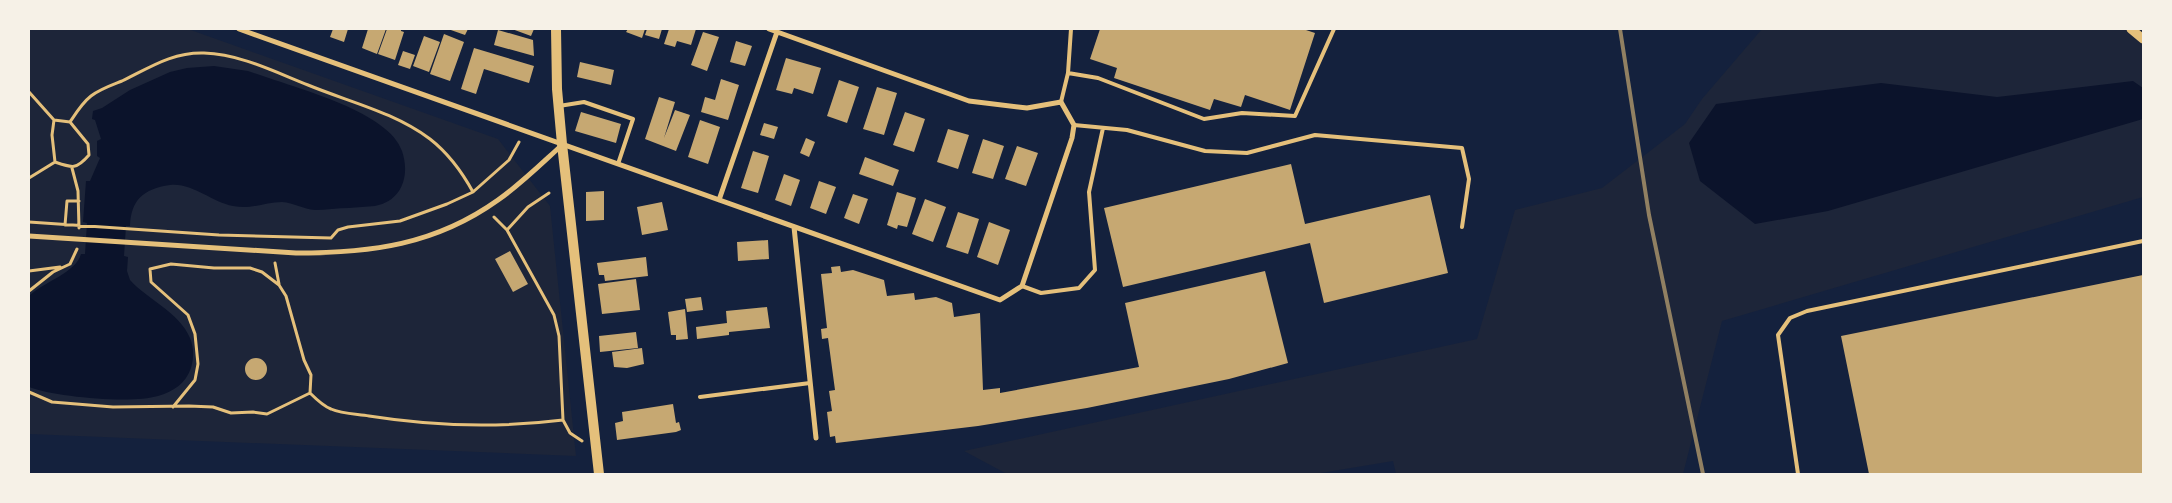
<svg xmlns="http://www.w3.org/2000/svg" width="2172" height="503" viewBox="0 0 2172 503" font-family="'Times New Roman',serif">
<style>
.green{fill:#1d2539}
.water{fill:#0b132b}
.building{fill:#c6a872}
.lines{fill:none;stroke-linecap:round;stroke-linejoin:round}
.path{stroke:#e5c07b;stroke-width:3}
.service{stroke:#e5c07b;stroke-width:4}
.minor{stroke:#e5c07b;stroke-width:5}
.tertiary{stroke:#e5c07b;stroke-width:9}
.secondary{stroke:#e5c07b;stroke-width:10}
.rail{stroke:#918062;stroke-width:4}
</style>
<rect width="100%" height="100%" fill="#14213d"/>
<path class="green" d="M29 29H188L498 139 550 206 576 456 29 434Z
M1762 29H2143V197L1722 321 1683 474H1396L1393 461 1315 474H1007L964 451 1477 339 1515 210 1602 188 1685 124 1702 99Z"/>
<path class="water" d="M214 66 248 71 263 76C299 89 389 112 402 151 410 174 403 201 375 206 367 207 357 207 349 208 338 208 326 210 315 210 303 209 294 203 282 202 265 202 251 210 233 206 212 202 191 182 170 185 143 189 131 200 130 226H126L124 256 128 257 127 271 130 280C148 300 179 312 190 338 194 348 194 357 191 368 186 383 173 392 158 396 131 404 55 397 29 387V296C43 282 76 273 81 254H85L87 223 83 222 86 181H90L100 158 97 156V141L101 139 95 120 92 119 93 111 102 108 130 90 170 72 187 68Z
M2133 81 2143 88V119L1828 211 1755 224 1700 181 1689 143 1716 104 1881 83 1997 97Z"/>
<path class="building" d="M333 29H348L344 42 330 37Z
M368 29H386L377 54 362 48Z
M387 29H401V31L404 32 395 60 378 54Z
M448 29H468L465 35Z
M512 29H534L531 36Z
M628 29H645L642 38 626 32Z
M647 29H662L659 39 645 35Z
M669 29H696L691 45 677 41 675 47 664 44Z
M1100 29H1303L1315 33 1290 110 1245 95 1241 107 1214 99 1210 110 1114 78 1117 68 1090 59Z
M498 30 533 40 534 56 494 45Z
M703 32 719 37 707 71 691 65Z
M444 34 464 42 450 81 430 74Z
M424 36 440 42 429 72 413 66Z
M736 41 752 46 745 66 730 62Z
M474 48 534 66 529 83 484 69 476 94 461 89Z
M403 51 415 55 410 69 398 65Z
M786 58 821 68 813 94 794 88 792 94 776 90Z
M580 62 614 70 611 85 577 77Z
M721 79 739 85 728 120 701 112 705 97 715 100Z
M839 80 859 87 847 123 827 116Z
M877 87 897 93 884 135 863 129Z
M659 97 675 102 664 138 675 110 690 115 676 151 645 139Z
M581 112 621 124 616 143 575 131Z
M905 112 925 119 914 152 893 145Z
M700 120 720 127 708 164 688 157Z
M764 123 778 127 774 139 760 135Z
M948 129 969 135 958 169 937 162Z
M806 138 815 142 809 157 800 153Z
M983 139 1004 146 993 179 972 173Z
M1017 146 1038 153 1026 186 1005 179Z
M753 151 769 156 758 193 741 188Z
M865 157 899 170 893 186 859 174Z
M1291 164 1305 224 1430 195 1448 273 1324 303 1310 243 1123 287 1104 208Z
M784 174 800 180 791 206 775 200Z
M819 181 836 187 826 214 810 208Z
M604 191V220L586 221V192Z
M897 192 916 198 907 227 898 225 897 229 887 225Z
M853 194 868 199 859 224 844 218Z
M925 199 946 207 933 242 912 234Z
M662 202 668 230 642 235 637 207Z
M958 212 979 219 968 254 946 247Z
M989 222 1010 230 998 265 977 257Z
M768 240 769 259 738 261 737 242Z
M510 251 528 284 513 292 495 259Z
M646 257 648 276 605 281 604 275H599L597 263Z
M840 266 841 272 853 270 884 280 887 296 914 293 915 300 936 297 952 303 954 317 980 313 983 390 1000 388V393L1139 367 1125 303 1265 271 1288 363 1229 379 1087 408 978 426 836 443 835 436 830 437 827 412 832 411 829 391 835 390 828 338 822 339 821 329 827 328 821 274 832 273 831 267Z
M2143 275V474H1869L1841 336Z
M636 279 640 310 602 314 598 284Z
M701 297 703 310 687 312 685 299Z
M767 307 770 328 729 332V335L697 339 696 327 727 323 726 311Z
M685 309 688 339 676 340V335H671L668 312Z
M636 332 638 348 600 352 599 336Z
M642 348 644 364 627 368 614 367 612 352Z
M245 369a11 11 0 1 1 22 0a11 11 0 1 1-22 0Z
M673 404 676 423 679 422 681 430 676 432 617 440 615 423 623 421 622 412Z"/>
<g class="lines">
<path class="path" d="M29 92 54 120 70 122 88 144 89 155C76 170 72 168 55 162L52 135 54 120
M72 168 78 191 79 228
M29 178 55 162
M473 192 509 160 519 142
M29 222 219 235 331 238 338 230 348 227 400 221 447 204 473 192C462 172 448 153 430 139 394 112 349 102 308 85 275 72 240 54 204 53 172 52 149 68 122 81 112 85 100 89 91 96 82 103 76 113 70 122
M65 225 67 201H79
M507 230 528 207 549 193
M275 263 279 284
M29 271 60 267
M29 291 53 272 70 264 77 249
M29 392 52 402 113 407 189 406 213 407 231 413 253 412 267 414 310 393
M173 407 195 380 198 364 195 334 188 315 151 282 150 269 171 264 214 268H250L262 272 279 285 286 296 304 360 311 375 310 393C316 399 323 406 331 409 342 414 357 414 369 416 432 426 499 428 563 420L559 336 554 315 507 230 494 217
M563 420 570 433 582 441"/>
<path class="service" d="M1068 73 1098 78 1204 119 1242 113 1295 116 1334 29
M1061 102 1068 73 1071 29
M559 106 584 102 633 119 618 164
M1074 125 1127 130 1205 151 1247 153 1315 135 1462 148 1469 179 1462 227
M1022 286 1041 293 1079 288 1095 270 1089 192 1103 128
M700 397 810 383
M1798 474 1778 335 1790 318 1807 311 2143 241"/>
<path class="minor" d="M239 29 1000 300 1022 286 1072 138 1074 125 1061 102 1027 108 969 101 769 29
M719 200 777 32
M794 227 816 438
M29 236 296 253C371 253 435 245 498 200 521 184 541 164 562 145"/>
<path class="tertiary" d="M2131 29 2143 39"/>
<path class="secondary" d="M556 29 557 89 562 144 599 474"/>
<path class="rail" d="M1620 29 1649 215 1703 474"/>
</g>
<rect width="2172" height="503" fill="none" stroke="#f6f1e7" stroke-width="60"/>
</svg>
